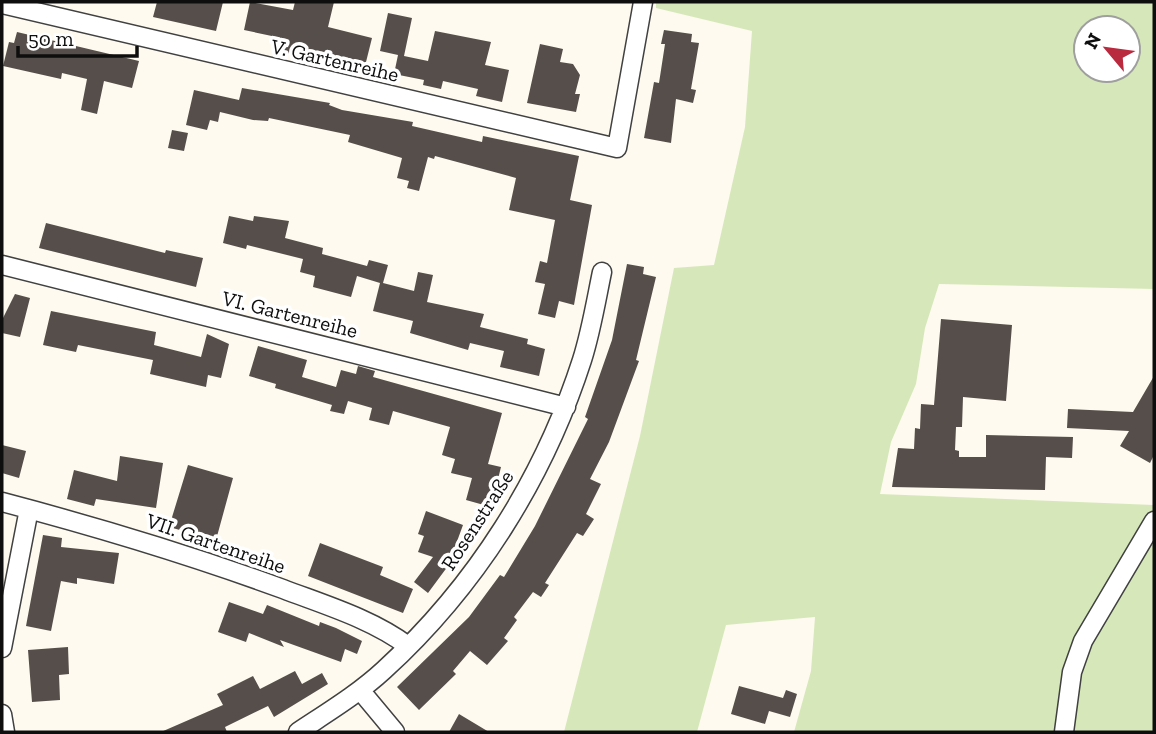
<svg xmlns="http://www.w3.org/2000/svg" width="1156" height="734" viewBox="0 0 1156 734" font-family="'Zilla Slab',serif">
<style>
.green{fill:#d6e8b9;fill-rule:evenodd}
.building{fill:#564e4a}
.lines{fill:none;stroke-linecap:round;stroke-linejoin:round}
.street-casing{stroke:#414141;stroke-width:21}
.street{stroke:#fff;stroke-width:18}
.labels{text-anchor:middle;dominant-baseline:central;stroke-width:7;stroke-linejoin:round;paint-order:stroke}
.street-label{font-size:21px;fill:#0e0e0e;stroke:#fff}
</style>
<rect width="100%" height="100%" fill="#fefaef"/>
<path class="green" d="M656 2H1154V289L939 284 925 328 916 384 891 442 880 494 1154 505V732H794L811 671 815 617 726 625 697 732H564L640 436 674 268 714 265 745 127 752 31 656 8ZM1086 28H1128V70H1086Z"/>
<path class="building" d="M157 2H223L216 31 153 17Z
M250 2 293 10 295 2H334L328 27 372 38 365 66 298 48 296 55 283 52 286 39 244 30Z
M388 13 412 18 404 56 428 61 435 31 491 42 485 65 509 70 502 102 476 96 478 89 443 81 441 89 423 85 424 80 394 74 398 55 380 51Z
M664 30 692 34 691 42 699 43 691 89 696 90 693 103 676 99 671 143 644 138 654 82 659 83 665 44H661Z
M17 32 139 61 132 88 104 81 97 114 81 110 87 79 62 73 61 79 3 66 9 42 14 43Z
M540 44 563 49 560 62 573 64 580 75 575 94H580L576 112 527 103Z
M242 88 330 103 329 105 342 110 413 122 412 126 482 142 483 136 579 156 570 200 592 205 574 305 559 301 555 318 538 314 545 284 535 282 540 261 547 263 555 220 509 210 516 178 435 156 434 159 428 157 419 191 407 188 409 181 397 178 402 158 348 142 350 135 269 118 268 121 253 120 220 112 218 122 210 120 207 130 186 125 194 90 239 100Z
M172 130 188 133 184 151 168 148Z
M229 216 253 221 254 216 289 221 285 238 323 248 322 254 367 266 369 260 388 265 383 283 414 291 418 272 433 275 427 302 484 314 480 327 528 339 527 344 545 349 539 376 500 367 504 351 470 343 468 350 410 333 413 321 373 311 380 283 357 276 351 297 313 287 315 276 300 272 303 259 247 245 246 249 223 243Z
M46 223 165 253 166 250 203 258 196 287 39 248Z
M627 264 644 267 643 274 656 277 636 360 639 361 609 442 590 479 601 484 586 514 594 519 583 536 577 533 545 583 549 585 541 597 533 592 514 617 517 620 504 638 508 641 487 665 470 651 453 671 456 674 419 710 397 687 469 617 500 575 504 577 535 526 588 419 585 417 612 340Z
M15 294 30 298 20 337 2 333V320Z
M51 311 156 332 154 345 201 357 207 334 229 344 221 378 208 375 206 387 150 374 153 360 78 345 76 352 43 345Z
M941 319 1012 325 1006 401 963 397 962 427H956L955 450 959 451V457H986V435L1073 437 1072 458 1046 457 1045 490 892 487 898 448 914 449 915 428 920 429 921 404 934 405Z
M258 346 307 360 302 377 336 387 341 370 356 374 358 366 375 371 373 377 502 413 488 464 501 467 491 507 466 500 472 478 451 473 455 459 442 455 450 427 393 411 389 425 369 420 372 408 348 401 344 414 330 411 332 405 275 388 276 384 249 376Z
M1154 376V455L1150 463 1120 446 1129 431 1067 428 1068 409 1133 412Z
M2 445 26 451 19 478 2 473Z
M120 456 163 463 156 508 96 499 94 506 67 499 74 470 117 481Z
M188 465 233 478 216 540 169 527Z
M426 511 463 525 448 566 428 593 414 582 433 557 418 552 424 536 418 534Z
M43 535 62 538 61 547 119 553 114 584 77 578V584L61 581 51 631 26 626Z
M320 543 383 567 380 575 413 589 403 613 308 576Z
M229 602 263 614 267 605 319 626 320 622 336 628 362 641 357 654 345 649 341 662 280 640 284 647 249 633 246 642 218 632Z
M68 647 69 674 59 675 60 700 32 702 28 650Z
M295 671 302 684 322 673 328 684 274 717 268 706 225 727 227 732H161L223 705 217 694 253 676 260 689Z
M739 686 783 698 786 690 797 694 790 717 769 711 765 724 731 714Z
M459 714 489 732H449Z"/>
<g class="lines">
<defs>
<path id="street" d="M2 4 617 148 643 2
M2 265 566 407
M2 502C97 527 190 555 283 589 325 605 372 619 408 646
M2 648 29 509
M360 690 395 732
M2 714 5 732
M298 732C328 712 358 694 384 670 476 586 544 478 582 360 591 332 596 301 602 272
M1064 732 1072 672 1083 641 1154 521"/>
</defs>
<use href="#street" class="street-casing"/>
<use href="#street" class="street"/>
</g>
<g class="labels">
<g class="street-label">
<text transform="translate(335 60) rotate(13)">V. Gartenreihe</text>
<text transform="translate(290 314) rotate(14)">VI. Gartenreihe</text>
<text transform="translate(477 520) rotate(-57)">Rosenstraße</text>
<text transform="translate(216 543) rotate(19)">VII. Gartenreihe</text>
</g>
</g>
<rect width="1156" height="734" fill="none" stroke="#0e0e0e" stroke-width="7"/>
<g transform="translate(1107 49) rotate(299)"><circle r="33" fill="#ffffff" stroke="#9f9f9f" stroke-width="2"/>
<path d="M0-5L12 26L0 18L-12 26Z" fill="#b92a3e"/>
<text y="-10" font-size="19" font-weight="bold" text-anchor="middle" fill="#0e0e0e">N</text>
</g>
<path d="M18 46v10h119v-10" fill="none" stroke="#0e0e0e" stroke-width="3.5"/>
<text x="28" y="46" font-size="21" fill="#0e0e0e" stroke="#ffffff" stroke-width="5" paint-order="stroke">50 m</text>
</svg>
